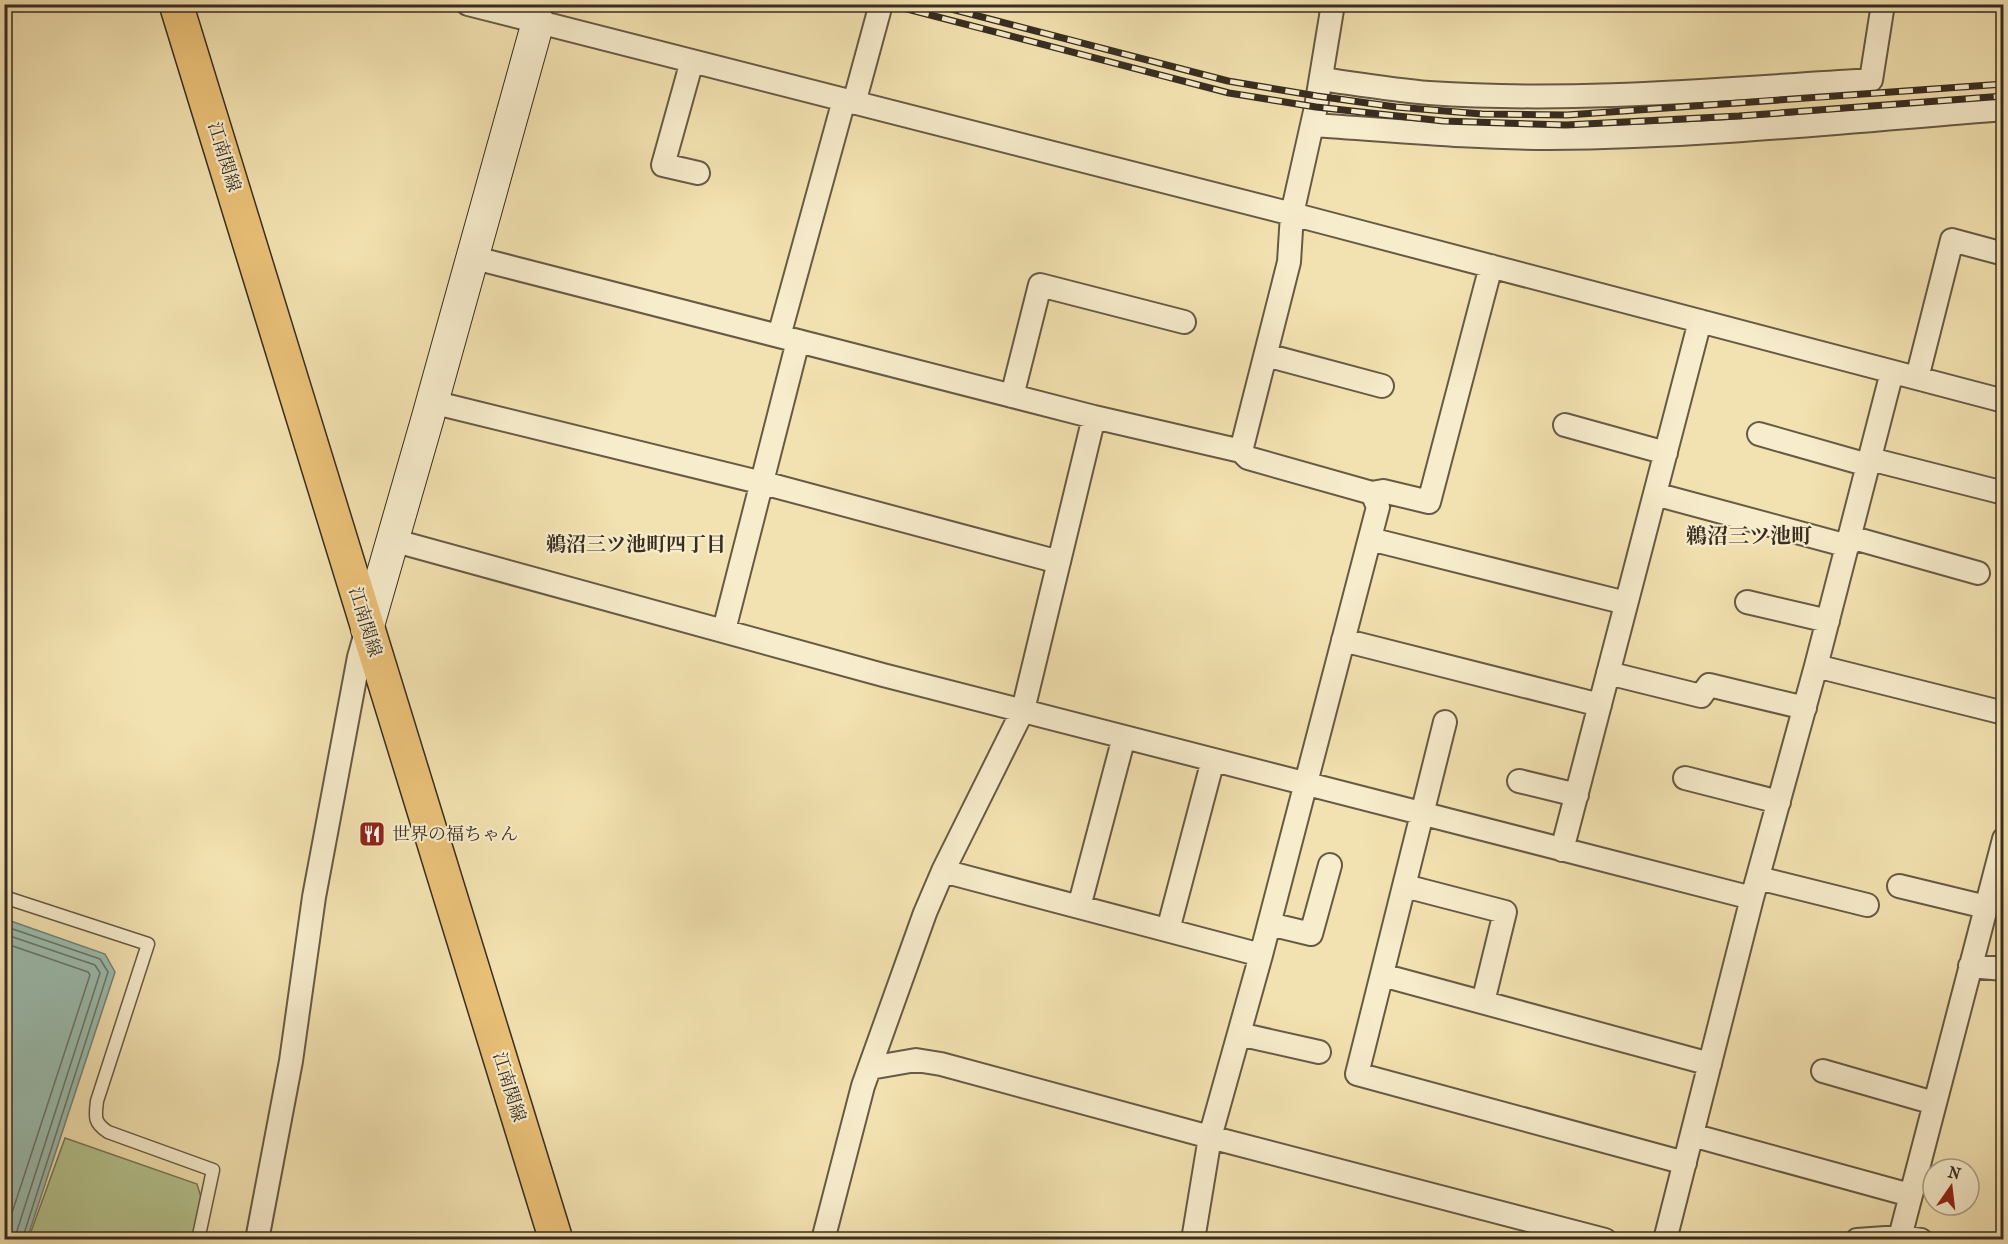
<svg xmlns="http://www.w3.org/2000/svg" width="2008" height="1244" viewBox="0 0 2008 1244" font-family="'IM FELL French Canon','Noto Serif JP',serif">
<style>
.green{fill:#b5c48f;stroke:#767858;stroke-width:1.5}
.water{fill:#9bbdb0;stroke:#738377;stroke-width:1.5}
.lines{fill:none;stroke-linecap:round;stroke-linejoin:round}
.shore{stroke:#6a7568;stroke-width:1.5}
.lane-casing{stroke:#675a45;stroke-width:15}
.street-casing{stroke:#675a45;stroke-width:26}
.secondary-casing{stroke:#382d21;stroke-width:34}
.primary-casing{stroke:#382d21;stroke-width:36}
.lane{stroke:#f7eccc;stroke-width:12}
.street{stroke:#f7eccc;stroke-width:22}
.secondary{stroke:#f7eccc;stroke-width:32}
.primary{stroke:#eac178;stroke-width:33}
.rail-casing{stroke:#382d21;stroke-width:7}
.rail{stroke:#f7eccc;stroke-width:4.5;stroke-dasharray:14;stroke-linecap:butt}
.labels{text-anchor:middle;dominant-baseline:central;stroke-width:4.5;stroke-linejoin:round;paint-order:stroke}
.street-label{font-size:18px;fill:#382d21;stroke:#f7eccc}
.poi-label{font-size:18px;fill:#382d21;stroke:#f7eccc;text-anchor:start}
.neighbourhood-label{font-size:20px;font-weight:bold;fill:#382d21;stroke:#f7eccc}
.quarter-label{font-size:21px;font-weight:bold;fill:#382d21;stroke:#f7eccc}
</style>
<rect width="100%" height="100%" fill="#f3e2b1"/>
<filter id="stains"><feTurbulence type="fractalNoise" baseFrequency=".00333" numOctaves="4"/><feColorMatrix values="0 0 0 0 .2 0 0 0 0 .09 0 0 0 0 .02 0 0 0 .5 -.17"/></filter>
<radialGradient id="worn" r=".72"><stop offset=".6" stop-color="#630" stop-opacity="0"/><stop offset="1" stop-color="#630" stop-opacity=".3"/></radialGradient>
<path class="green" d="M65 1138 197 1184 203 1204 191 1239 28 1240Z"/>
<path class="water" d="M5 919 105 954 115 972 27 1239H5Z"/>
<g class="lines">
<path class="shore" d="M4 926 100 959 108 972 22 1240
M4 934 95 965 100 973 14 1240
M4 943 88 972 90 975 6 1231 5 1240"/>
<defs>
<path id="lane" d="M4 897 148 944 97 1101C95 1117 94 1123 108 1132L213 1170 198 1240"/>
<path id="street" d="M468 4 1292 214 2004 401
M692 61 663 165 698 173
M1321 79C1357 84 1393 90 1429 93 1576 103 1724 89 1871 80L1883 4
M854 103 881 4
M1312 125C1391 130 1470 138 1549 138 1700 137 1852 121 2004 109
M471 257 1094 417 1241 451 1248 458 1372 493 1378 507 1261 955 1210 1137 1193 1240
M779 336 844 100
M1266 355 1382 386
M1917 378 1952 240 2004 254
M1012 396 1040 285 1184 322
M432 402 771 485 1059 562
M1565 425 1666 453
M1759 434 1868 465
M1241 451 1289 262 1292 214 1316 107 1333 4
M1870 459 2004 493
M1372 493 1383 491 1429 502 1491 266
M1655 494 1848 546
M1850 537 1978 573
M1370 539 1626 603
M392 540 883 675 1752 898
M1747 602 1828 621
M724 630 798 341
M1343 640 1600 705
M1816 666 2004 713
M1608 673 1701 696 1709 685 1805 708
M1445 722 1357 1074 1685 1163
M1685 778 1779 802
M1519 781 1577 795
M1562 850 1700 321
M943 871 1261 955
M1758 878 1867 905
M1405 886 1505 912 1483 1002
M1899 886 1986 907
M1079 907 1124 737
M1269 924 1311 934 1330 865
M1168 930 1213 760
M1970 966 2004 969
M1382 975 1710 1064
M1239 1034 1319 1052
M870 1068 916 1060 941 1064 1210 1137 1605 1240
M1823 1071 1934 1103
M1692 1135 1910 1195
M1900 1237 2004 839
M257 1240 291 1061 314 897 359 657 367 629
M823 1240 863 1086 925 913 943 871 1023 710 1094 417
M1665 1240 1752 898 1816 666 1892 372
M1857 1240 1900 1237 1921 1240"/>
<path id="secondary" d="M367 629 428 417 538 22"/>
<path id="primary" d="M176 4 556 1240"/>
</defs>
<use href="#lane" class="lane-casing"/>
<use href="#street" class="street-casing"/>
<use href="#secondary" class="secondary-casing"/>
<use href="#primary" class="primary-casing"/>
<use href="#lane" class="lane"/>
<use href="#street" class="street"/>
<use href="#secondary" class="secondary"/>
<use href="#primary" class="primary"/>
<defs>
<path id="rail" d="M888 4 1229 93 1316 107 1443 121 1566 125 1739 116 2004 96
M932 4 1228 81 1317 96 1396 107 1482 114 1567 115 2004 84"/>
</defs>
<use href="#rail" class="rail-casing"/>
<use href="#rail" class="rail"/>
</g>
<defs>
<symbol id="restaurant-square" viewBox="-11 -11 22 22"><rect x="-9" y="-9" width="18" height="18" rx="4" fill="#8f2418" stroke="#f7eccc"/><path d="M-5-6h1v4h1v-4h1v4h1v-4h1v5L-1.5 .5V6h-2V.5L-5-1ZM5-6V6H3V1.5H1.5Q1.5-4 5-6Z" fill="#fff"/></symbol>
</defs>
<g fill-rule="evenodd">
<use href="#restaurant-square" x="357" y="819" width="30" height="30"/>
</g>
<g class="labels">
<g class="street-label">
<text transform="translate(224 157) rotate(73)">江南関線</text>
<text transform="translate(365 622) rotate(73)">江南関線</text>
<text transform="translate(509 1087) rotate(73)">江南関線</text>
</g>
<g class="poi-label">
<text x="392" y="834">世界の福ちゃん</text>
</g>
<g class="neighbourhood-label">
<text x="636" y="544">鵜沼三ツ池町四丁目</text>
</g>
<g class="quarter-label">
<text x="1749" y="536">鵜沼三ツ池町</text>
</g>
</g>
<rect width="2008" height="1244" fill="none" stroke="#f3e2b1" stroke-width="24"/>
<rect x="6" y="6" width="1996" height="1232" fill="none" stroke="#382d21" stroke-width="3"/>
<rect x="12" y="12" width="1984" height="1220" fill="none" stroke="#382d21" stroke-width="1.5"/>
<g transform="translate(1951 1187) rotate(14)"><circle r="28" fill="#f7eccc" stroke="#aba088" stroke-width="1.5"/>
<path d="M0-4.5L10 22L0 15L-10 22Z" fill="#8f2418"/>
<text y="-9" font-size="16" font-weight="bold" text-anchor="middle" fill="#382d21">N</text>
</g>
<rect width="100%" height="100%" filter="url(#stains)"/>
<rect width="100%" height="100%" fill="url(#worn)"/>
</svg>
